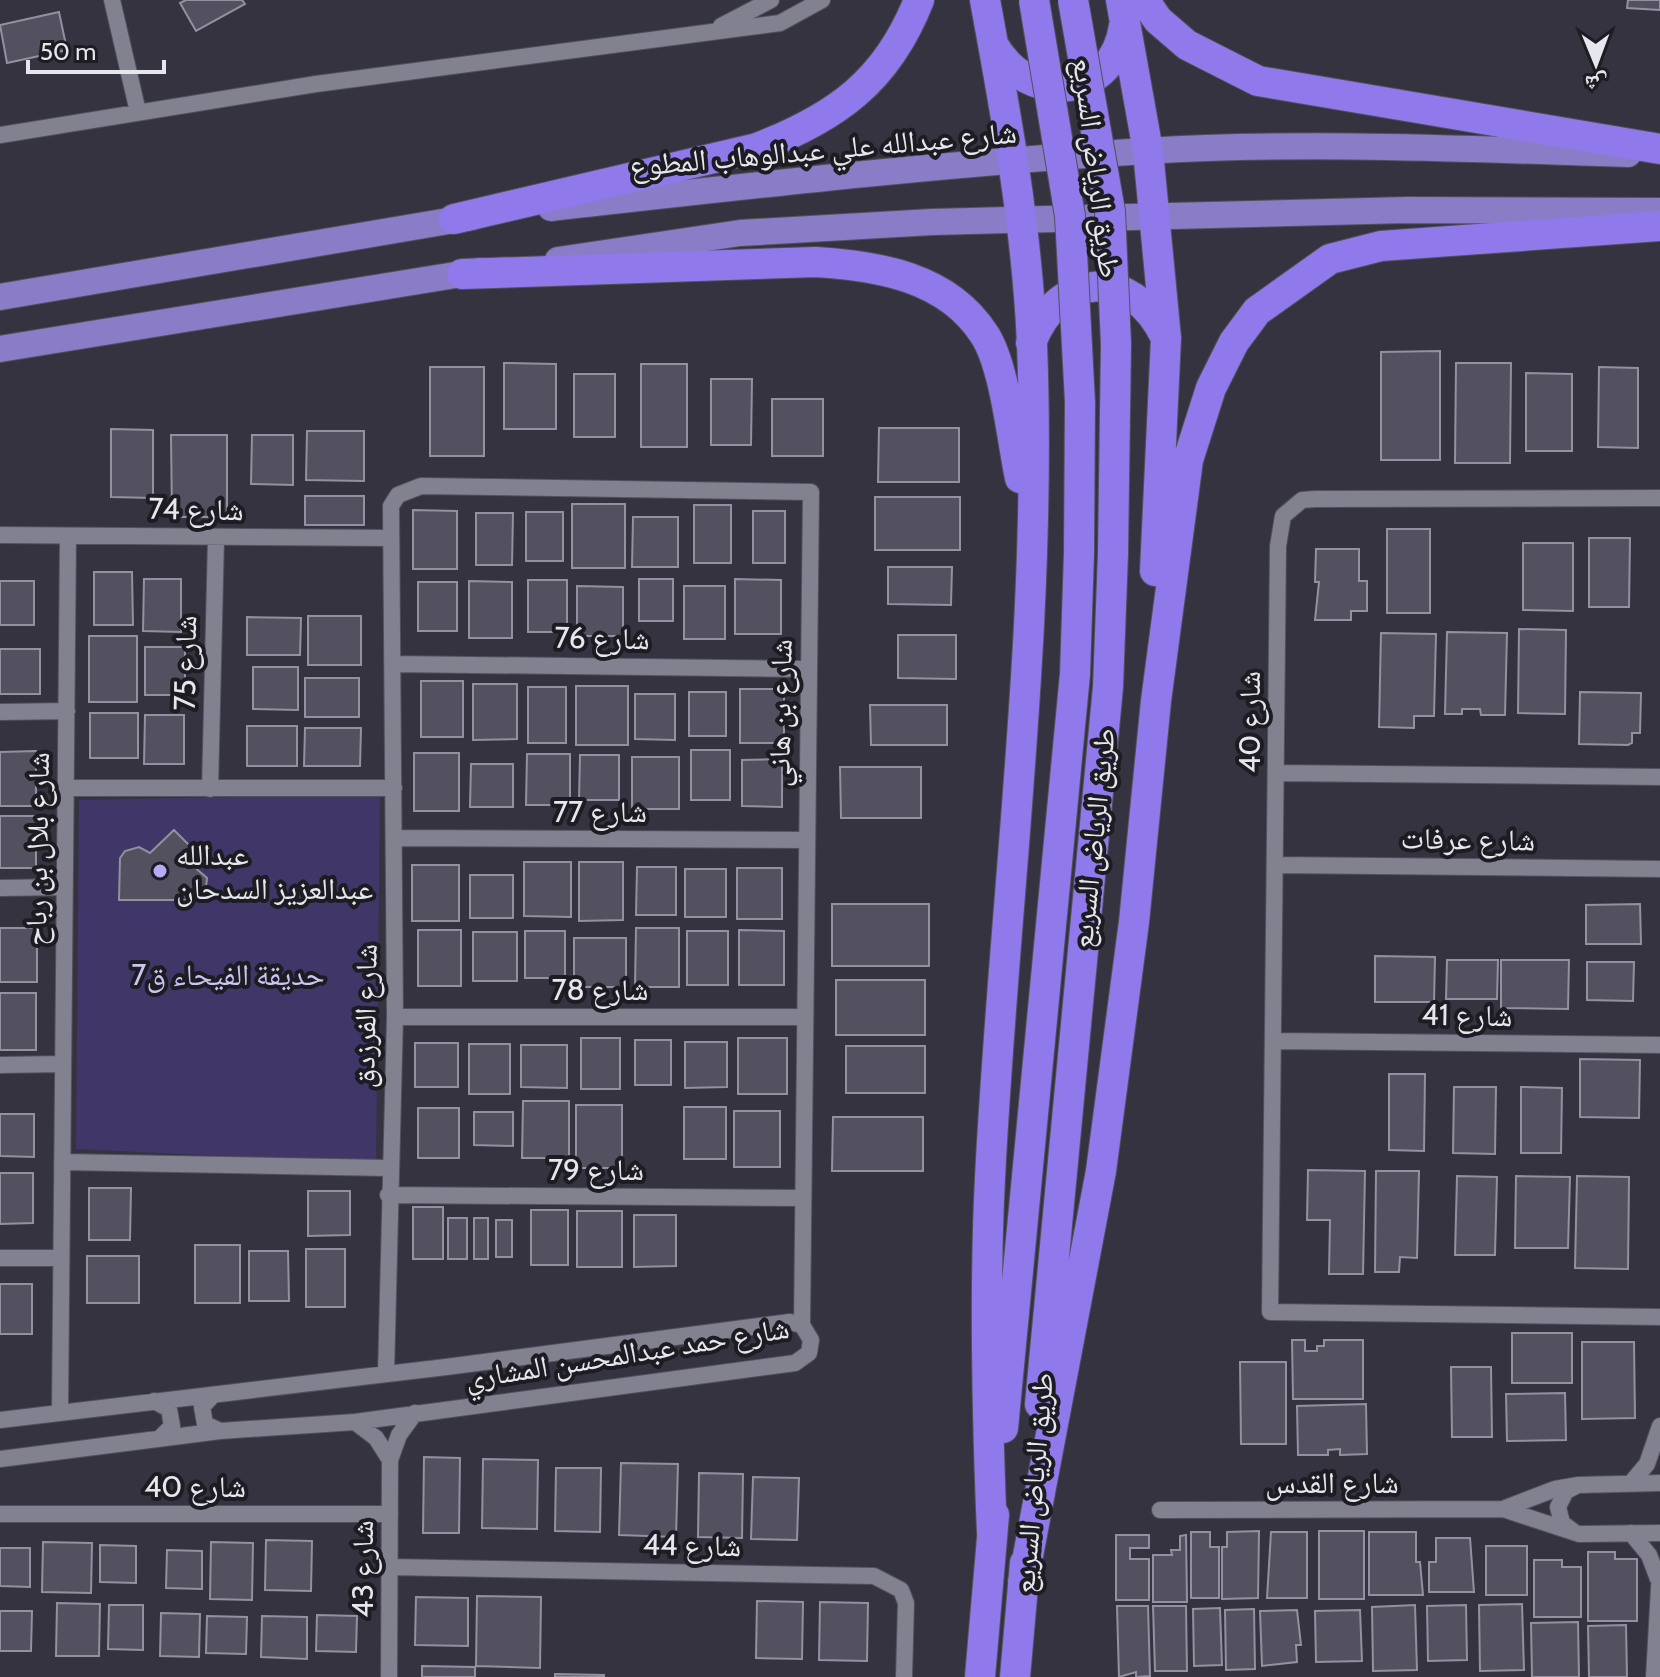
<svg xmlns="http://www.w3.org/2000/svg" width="1660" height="1677" viewBox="0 0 1660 1677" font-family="Cabin,'Noto Naskh Arabic',sans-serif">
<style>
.green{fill:#403668}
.building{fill:#535160;stroke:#9291a0;stroke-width:2}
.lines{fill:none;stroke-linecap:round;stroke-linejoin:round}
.street-casing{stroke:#51505b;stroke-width:18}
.primary-casing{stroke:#51505b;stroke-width:28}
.highway-casing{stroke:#51505b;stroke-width:32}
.street{stroke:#828190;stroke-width:16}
.primary{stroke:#8a7cc6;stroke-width:26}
.highway{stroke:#9079ea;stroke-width:30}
.highway-bridge-casing{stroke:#51505b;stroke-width:32;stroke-linecap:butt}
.highway-bridge{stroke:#9079ea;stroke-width:30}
.poi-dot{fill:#b7abf8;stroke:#1d1c22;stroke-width:3}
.labels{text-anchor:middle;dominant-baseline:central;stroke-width:8;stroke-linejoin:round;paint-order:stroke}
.street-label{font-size:30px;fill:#e6e6ee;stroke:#1d1c22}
.poi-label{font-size:30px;fill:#e6e6ee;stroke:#1d1c22;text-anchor:start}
.park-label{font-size:30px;fill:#cbc5f3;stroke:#1d1c22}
</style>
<rect width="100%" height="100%" fill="#353340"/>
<path class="green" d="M380 794 376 1163 76 1149 79 800Z"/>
<path class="building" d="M186 0H242L245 4 196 31 180 3Z
M1628 0H1660V10L1627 8Z
M59 12 67 50 7 63 0 25Z
M1440 351V460H1381V352Z
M504 363 556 364V429H504Z
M1456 363H1511L1510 463H1455Z
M641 364H687V447H641Z
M430 367H484V456H430Z
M1599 367 1638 368V448L1598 447Z
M1526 373 1572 374V451H1526Z
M574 374H615V437H574Z
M711 379H752L751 445H711Z
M772 399H823V456H772Z
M879 428H959V482H878Z
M111 429 153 430V498L111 497Z
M307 431H364V481L306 480Z
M171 435H227V517H172Z
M252 435H293V485L251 484Z
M305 496H364V525H305Z
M875 497H960V550H875Z
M572 504H625V568H572Z
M694 505H731V563H694Z
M413 510 457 511V569H413Z
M753 511H785V563H753Z
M526 512H563V561H526Z
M476 513H513L512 565H476Z
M633 517H678V567H632Z
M1387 529H1430V613H1387Z
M1589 538H1630L1629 607H1589Z
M1523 543H1573V611L1523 610Z
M1316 549H1359V581H1367V611H1351V620H1315L1319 582H1315Z
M888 567H952L951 605 888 604Z
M94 572H132L133 625H94Z
M144 579H181V632L143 631Z
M639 579H673V621H639Z
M735 579 781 580V634H735Z
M528 580H567V632H528Z
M0 581H34V625H0Z
M469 581 512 582V638H469Z
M418 582H457V631H418Z
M577 586 623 587V636H577Z
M684 586H725V639H684Z
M308 616H361V665H308Z
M247 617 301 618 300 655H247Z
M1519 629 1566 630 1565 714 1518 713Z
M1447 632 1507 633 1505 715H1481L1480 709H1462V714H1445Z
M1381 633 1436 634 1434 716H1414V728L1379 727Z
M898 635H956V679L898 678Z
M89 636H137V702H89Z
M145 647H185V695H145Z
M0 649H40V694H0Z
M253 667H298V710L253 709Z
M305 678H359V717H305Z
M421 681H463V737H421Z
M473 684H517V739L473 740Z
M576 686H628V745H576Z
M528 687H566V743H528Z
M740 689H784V743H740Z
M689 692H726V736H689Z
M1580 692 1641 693 1640 733H1632V743L1628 745 1579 744Z
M635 694H675V740L635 739Z
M870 705H947V745H871Z
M90 713H138V758H90Z
M145 715H184V764H144Z
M247 726H297V766H247Z
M305 728H361L360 766H304Z
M691 750H730V800H691Z
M36 751V806H0V752Z
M414 753H459V811H414Z
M527 754H570V805H526Z
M580 755H619V800H579Z
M632 757H679V809H632Z
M782 759V807L742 806V760Z
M471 764H513V807H470Z
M840 767H921V818H841Z
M0 816H36V868H0Z
M174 830 201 857 192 865 207 878 206 887 187 900H119L120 858 125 851 139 847 150 853Z
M524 862H571V917L524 916Z
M579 862H623V920L579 921Z
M412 865H459V921H412Z
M637 867H676V915H636Z
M737 868H782V919H737Z
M685 869H726V917H685Z
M470 875H513V918H470Z
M832 904H929V966H832Z
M1640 904 1641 944H1586V905Z
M0 928H37V982H0Z
M636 928H679V987H635Z
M418 930H461V986H418Z
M739 930 784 931V985H739Z
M525 931H565V978H525Z
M687 931H728V985H687Z
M473 932H517V981H473Z
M574 938H626V987H574Z
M1375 956 1435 957 1434 1002H1375Z
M1447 960H1498L1497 999H1446Z
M1501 960H1569L1568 1009 1501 1008Z
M1587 962H1634L1633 1001 1587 1000Z
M836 980H925V1035H836Z
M0 993H36V1050H0Z
M581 1038H620V1089H581Z
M738 1038H787V1094H738Z
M635 1040H671V1085H635Z
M685 1042H727V1087L685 1088Z
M415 1043H458V1087H415Z
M469 1044H510V1094H469Z
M521 1045H567V1088L521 1087Z
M846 1046H925V1093H846Z
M1580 1059 1640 1060 1639 1118 1580 1117Z
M1389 1074H1425L1424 1151 1389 1150Z
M1454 1087H1496L1495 1154 1453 1153Z
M1521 1087 1562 1088 1561 1153H1521Z
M523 1101H569V1158H522Z
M576 1105H622V1168H576Z
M684 1107H726V1159H684Z
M418 1108H459V1158H418Z
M734 1111H780V1167H734Z
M474 1112H513V1146L474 1145Z
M0 1114H34V1157L0 1156Z
M833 1117H923V1171H832Z
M1308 1170 1365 1171 1363 1274H1329L1330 1220H1307Z
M1376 1171H1419L1417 1258 1400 1257 1399 1272H1375Z
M0 1173H33V1223L0 1224Z
M1457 1176 1497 1177 1495 1255H1455Z
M1516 1176 1570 1177 1568 1248H1515Z
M1577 1176 1629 1177 1628 1269 1575 1268Z
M89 1188H131L130 1240H89Z
M308 1191H350V1235L308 1236Z
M413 1207H443V1259H413Z
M531 1210H568V1265H531Z
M577 1211H622V1267H577Z
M634 1215H676V1266L634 1267Z
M448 1218H467V1259H448Z
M474 1218H488V1259H474Z
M496 1220H512V1257H496Z
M195 1245H240V1303H195Z
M306 1249H345V1307H306Z
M249 1251H288L289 1301H249Z
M87 1256H139V1303H87Z
M0 1284H32V1334H0Z
M1512 1333H1572V1383H1512Z
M1292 1340H1305V1351H1317V1346H1324V1340H1363V1399H1293Z
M1582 1342H1634L1635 1418 1582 1419Z
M1240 1362H1286V1444H1241Z
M1451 1367H1491L1492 1437H1452Z
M1565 1393 1566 1440 1507 1441 1506 1394Z
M1366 1404 1367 1454 1340 1455V1449L1328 1450V1455H1298L1297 1406Z
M424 1457 460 1458 459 1533H423Z
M483 1459 538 1460 537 1529 482 1528Z
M621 1463 678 1464 676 1537 619 1535Z
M556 1468H601L600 1532 555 1531Z
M699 1473 743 1474 742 1538 698 1537Z
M753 1477 799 1478 797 1540 751 1539Z
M1259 1531 1258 1598 1222 1599V1547H1227V1532Z
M1319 1531H1364V1599H1319Z
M1191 1532H1210V1547H1219V1598H1191Z
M1271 1532H1307V1598H1267Z
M1369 1532H1416V1562H1420L1423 1595H1369Z
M1116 1535H1149V1548H1130V1559H1149V1600H1116Z
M1186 1535 1187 1602H1153V1555H1172L1171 1550H1180V1536Z
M1436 1538H1470L1474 1592H1429V1562H1436Z
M266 1540 312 1541 311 1591 265 1590Z
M43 1542 92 1543 91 1593 42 1592Z
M211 1542 253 1543 252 1600 210 1599Z
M100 1545 136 1546V1583L100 1582Z
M1486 1546H1527V1595H1486Z
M0 1548H30V1587L0 1586Z
M167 1550 202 1551V1589L166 1588Z
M1588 1552H1615V1559H1637V1621H1588Z
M1534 1560H1562V1567H1581V1617H1534Z
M477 1596 541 1597 540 1668 476 1666Z
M416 1597 468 1598V1646L415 1645Z
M757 1601 803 1602 802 1659 756 1658Z
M820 1602 868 1603 867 1661 819 1660Z
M57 1603 100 1604 99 1656H56Z
M1522 1604 1524 1670 1480 1671 1479 1605Z
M109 1605H143V1650L108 1649Z
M1415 1605 1417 1670 1373 1671 1372 1607Z
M1466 1605 1467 1660 1428 1661 1427 1606Z
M1117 1606H1148L1150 1676 1136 1677V1672L1119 1677Z
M1153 1606H1186L1187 1671H1155Z
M1220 1608 1222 1665 1194 1666 1193 1609Z
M1254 1609 1255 1669 1226 1670 1225 1610Z
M1297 1610 1301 1645H1296L1297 1662 1262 1666 1260 1611Z
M1360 1610 1362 1661 1316 1662 1315 1611Z
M0 1611H32L31 1651H0Z
M161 1613 200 1614 199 1657 160 1656Z
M317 1615 357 1616 356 1652 316 1651Z
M207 1616 247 1617 246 1654 206 1653Z
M262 1616 307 1617V1659L261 1657Z
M1578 1622 1579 1677H1532L1531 1623Z
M1626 1625 1627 1677H1589L1588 1626Z
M422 1666 475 1667V1677H422Z
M555 1674 604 1675V1677H555Z"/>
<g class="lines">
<defs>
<path id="street" d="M112 0 138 112
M721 26 771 0
M0 135 316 84 780 23 822 0
M1660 498 1315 499 1302 500 1283 516 1278 546 1270 1312 1660 1317
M0 535 391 538
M394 664 809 669
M0 712 67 711
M1277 773 1660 777
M66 788H394
M210 789 216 538
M395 838 805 840
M1276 865 1660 869
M0 888 65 887
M395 1017H804
M1274 1041 1660 1045
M0 1065 63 1064
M62 1162 388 1168
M388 1195 803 1198
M0 1258H61
M386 1374 395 1017 391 506 398 495 421 486 811 492 802 1325
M213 1395 202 1407 205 1424 220 1431
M154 1401 169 1409 172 1426 160 1438
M60 1411 68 536
M0 1420 446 1367 790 1322 802 1325 811 1340 809 1353 795 1363 355 1422 220 1431 0 1459
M355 1422 376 1438 390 1460
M1631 1483 1647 1464 1660 1426
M1503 1509 1555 1489 1578 1485 1660 1483
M1160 1510 1503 1509 1579 1534 1660 1533
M0 1514H390
M1574 1532 1562 1523 1558 1507 1566 1491 1576 1486
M1631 1533 1649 1555 1658 1579
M389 1567 874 1576 901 1590 906 1603 904 1677
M389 1677 390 1460 399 1435 415 1413
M1654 1677 1660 1571"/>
<path id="primary" d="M551 208C748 186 947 163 1146 151 1306 141 1468 149 1628 154
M558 260 740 233 932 222 1407 210 1660 211
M0 297 472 217
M0 349 480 271"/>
<path id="highway" d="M985 0C1006 114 1027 228 1032 344 1043 623 1004 900 990 1178 984 1296 987 1415 992 1533
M1121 0 1148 151 1166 338 1155 571
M1144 0 1158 20 1187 45 1258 81 1660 149
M994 46C1030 107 1113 99 1124 26
M454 219 757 148C837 117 887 81 919 0
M462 274 816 262C879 266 947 277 984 334 1005 365 1012 441 1020 478
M1031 343C1058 272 1131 266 1165 336
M1040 1404 1108 687 1113 553
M1003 1428 1075 674 1079 553
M1023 1582 1101 1171 1134 922 1156 701 1188 460 1211 388 1234 342 1257 311 1330 259 1381 246 1660 226
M980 1677 994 1515
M1015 1677 1025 1563"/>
</defs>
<use href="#street" class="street-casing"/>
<use href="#primary" class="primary-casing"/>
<use href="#highway" class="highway-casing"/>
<use href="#street" class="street"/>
<use href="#primary" class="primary"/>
<use href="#highway" class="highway"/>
<defs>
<path id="highway-bridge" d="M1034 0 1070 216 1080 402 1079 553
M1073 0 1110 211 1116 344 1113 553"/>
</defs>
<use href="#highway-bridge" class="highway-bridge-casing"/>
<use href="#highway-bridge" class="highway-bridge"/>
</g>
<circle class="poi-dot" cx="160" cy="871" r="8"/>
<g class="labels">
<g class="street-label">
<text transform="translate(823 149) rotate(-5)">شارع عبدالله علي عبدالوهاب المطوع</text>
<text transform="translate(1097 168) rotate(83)">طريق الرياض السريع</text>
<text transform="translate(196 509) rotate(1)">شارع 74</text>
<text transform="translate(602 638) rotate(1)">شارع 76</text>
<text transform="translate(185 663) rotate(-89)">شارع 75</text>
<text transform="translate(780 713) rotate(-89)">شارع بن هاني</text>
<text transform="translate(1249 722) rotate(-90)">شارع 40</text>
<text x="600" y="811">شارع 77</text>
<text transform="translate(1093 838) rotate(-84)">طريق الرياض السريع</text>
<text transform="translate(1468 839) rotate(1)">شارع عرفات</text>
<text transform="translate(37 849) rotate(-89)">شارع بلال بن رباح</text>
<text x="600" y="989">شارع 78</text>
<text transform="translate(1467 1015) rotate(1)">شارع 41</text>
<text transform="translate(365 1016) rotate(-89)">شارع الفرزدق</text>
<text x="596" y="1169">شارع 79</text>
<text transform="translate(627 1353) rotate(-9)">شارع حمد عبدالمحسن المشاري</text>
<text x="1332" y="1482">شارع القدس</text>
<text transform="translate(1033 1483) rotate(-85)">طريق الرياض السريع</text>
<text x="195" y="1486">شارع 40</text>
<text transform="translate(692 1545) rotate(1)">شارع 44</text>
<text transform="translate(362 1569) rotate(-90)">شارع 43</text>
</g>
<g class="poi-label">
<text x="176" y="854">عبدالله<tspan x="176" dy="34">عبدالعزيز السدحان</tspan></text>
</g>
<g class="park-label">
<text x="228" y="974">حديقة الفيحاء ق7</text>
</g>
</g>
<g transform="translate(1596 64) rotate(179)" stroke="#1d1c22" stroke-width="6" paint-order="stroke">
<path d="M0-6L14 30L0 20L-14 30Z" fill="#e6e6ee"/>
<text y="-12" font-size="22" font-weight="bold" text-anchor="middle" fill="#e6e6ee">ش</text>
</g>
<path d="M28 60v12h136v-12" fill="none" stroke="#e6e6ee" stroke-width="4"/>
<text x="40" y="60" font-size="24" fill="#e6e6ee" stroke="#1d1c22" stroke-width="6" paint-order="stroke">50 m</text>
</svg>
